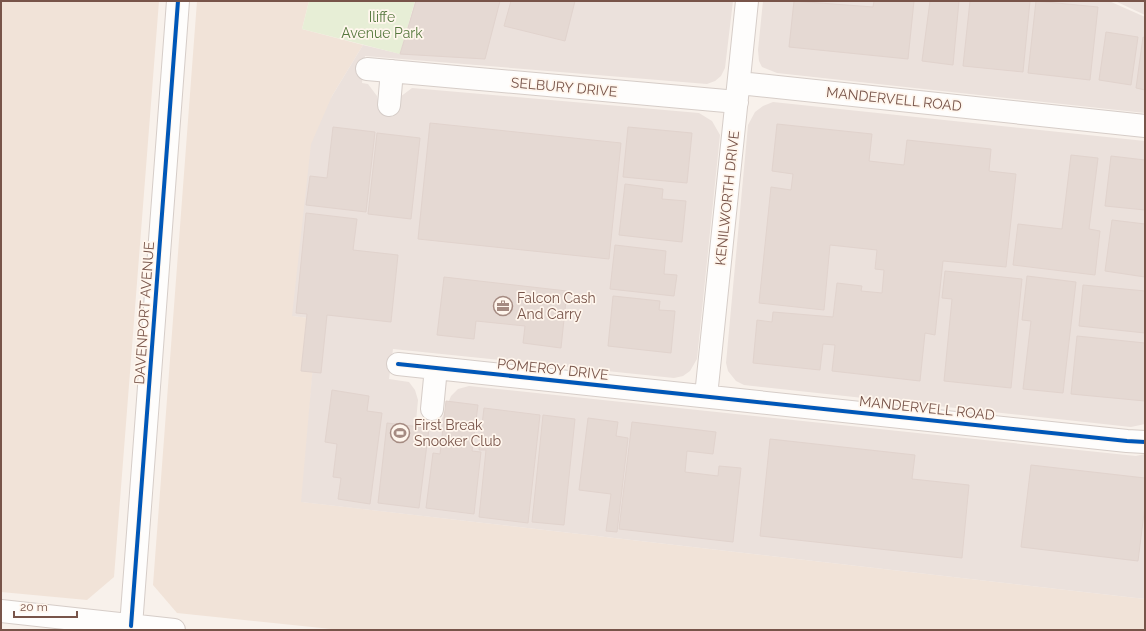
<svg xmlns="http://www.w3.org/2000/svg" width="1146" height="631" viewBox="0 0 1146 631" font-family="Raleway,sans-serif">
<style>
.residential{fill:#f1e3d8}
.industrial{fill:#ebe1dc}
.green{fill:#e7eed6}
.building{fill:#e5d9d3;stroke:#e1d3cd}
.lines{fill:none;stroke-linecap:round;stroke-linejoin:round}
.minor-casing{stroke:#d6cdc8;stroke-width:24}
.minor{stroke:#fefdfc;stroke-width:22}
.cycleway-casing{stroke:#fff6ed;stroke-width:6}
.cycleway{stroke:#0057b8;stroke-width:4}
.labels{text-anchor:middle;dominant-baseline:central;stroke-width:3.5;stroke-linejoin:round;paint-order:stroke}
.park-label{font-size:14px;fill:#56783e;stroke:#fff6ed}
.street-label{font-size:14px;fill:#785449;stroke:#fff6ed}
.poi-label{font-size:14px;fill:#785449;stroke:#fff6ed;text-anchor:start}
</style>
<rect width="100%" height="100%" fill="#f8f1eb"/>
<path class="residential" d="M1 1H159L114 577 87 600 1 592Z
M197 1H309L302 29 363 45 332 96 293 316 317 319 302 502 1145 599V630H341L177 613 153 585Z"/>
<path class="industrial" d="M415 1H733L725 68 721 76 715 81 707 84 365 56 362 83 368 84 377 96 379 109 400 97 412 88 699 113 712 121 720 135 697 359 690 371 683 376 674 378 393 349 389 379 409 382 415 390 418 400 416 421 440 423 451 396 458 389 469 386 1136 456 1145 454V599L301 502 317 319 292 316 311 144 332 96 363 45 401 54Z
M763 1H1109L1145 17V113L777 73 762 67 759 61 758 50Z
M1115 1H1145V15Z
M773 102 1145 141V424L1131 427 744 385 736 381 728 371 726 363 748 125 755 112 763 106Z"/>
<path class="green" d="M309 1H415L400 54 302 29Z"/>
<path class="building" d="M416 1H500L485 59 400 54Z
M511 1H575L565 41 504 26Z
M794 1 873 7 874 1H914L908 59 789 47Z
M930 1H959L953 65 922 61Z
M970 1H1030L1023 72 963 66Z
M1036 1 1098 7 1090 80 1028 73Z
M1106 32 1138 37 1131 85 1099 80Z
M1143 37 1145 38V90L1136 88Z
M430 123 621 143 609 259 418 239Z
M777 124 872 134 869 161 904 165 907 140 991 149 989 171 1016 174 1006 267 943 261 935 335 925 333 920 381 832 371 835 345 823 344 820 370 753 363 757 320 772 322 773 312 833 317 837 283 862 286 861 291 882 293 884 270 875 269 877 250 830 245 824 310 759 303 771 187 791 190 793 174 772 171Z
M333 127 375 132 366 212 306 205 310 176 327 178Z
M628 127 692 133 687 183 623 177Z
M377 133 420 138 411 219 368 214Z
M1071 155 1098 158 1089 229 1100 231 1095 275 1013 265 1018 224 1062 229Z
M1111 156 1145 160V210L1105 206Z
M625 184 663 189 662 199 686 201 682 242 619 235Z
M306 213 357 219 353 250 398 255 391 322 327 315 321 373 301 371 307 314 296 313Z
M1112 220 1145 224V277L1105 271Z
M615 245 666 251 664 274 677 275 674 296 610 289Z
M945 271 1022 279 1011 388 944 381 952 299 942 298Z
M1027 276 1076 282 1063 393 1023 389 1031 321 1022 320Z
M444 277 567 291 561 348 523 343 525 326 476 321 474 339 437 335Z
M1083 285 1145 291V333L1079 326Z
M613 296 660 301 659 310 675 311 671 353 608 346Z
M1077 336 1145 343V401L1071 394Z
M332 390 369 396 367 411 382 413 370 504 338 499 341 478 333 477 337 444 325 442Z
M446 401 478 405 472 451 481 452 474 514 426 508 433 453 440 454Z
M484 408 540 415 528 523 479 517 486 450H479Z
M543 415 575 419 564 525 532 522Z
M588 418 618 422 616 436 628 438 617 532 606 531 611 494 579 490Z
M632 422 716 432 713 454 687 451 685 472 718 476 719 466 741 468 733 542 619 529Z
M387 423 429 428 419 508 378 503Z
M770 439 915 455 912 479 969 485 962 558 760 536Z
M1031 465 1145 478V505L1138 561 1021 547Z"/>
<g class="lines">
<defs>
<path id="minor" d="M367 69 737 102
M739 83 1145 126
M389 105 392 71
M398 364 1127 441 1145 442
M706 396 747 1
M432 409 436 368
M1 611 174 630
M131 626 178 1"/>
</defs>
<use href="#minor" class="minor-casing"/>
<use href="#minor" class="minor"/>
<defs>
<path id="cycleway" d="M398 364 1127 441 1145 442
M131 626 178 1"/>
</defs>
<use href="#cycleway" class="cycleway-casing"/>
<use href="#cycleway" class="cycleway"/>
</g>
<defs>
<symbol id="office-ring" viewBox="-11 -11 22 22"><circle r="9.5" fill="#fff6ed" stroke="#a58b82" stroke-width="1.5"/><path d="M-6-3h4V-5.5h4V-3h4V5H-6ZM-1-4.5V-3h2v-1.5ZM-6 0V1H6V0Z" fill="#a58b82"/></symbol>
<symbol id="stadium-ring" viewBox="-11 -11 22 22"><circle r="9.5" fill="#fff6ed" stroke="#a58b82" stroke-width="1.5"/><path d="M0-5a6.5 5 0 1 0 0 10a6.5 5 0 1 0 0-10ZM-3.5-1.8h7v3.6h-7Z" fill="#a58b82"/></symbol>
</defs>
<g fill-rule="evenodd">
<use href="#office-ring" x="492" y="295" width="22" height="22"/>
<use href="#stadium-ring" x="389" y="422" width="22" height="22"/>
</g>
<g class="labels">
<g class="park-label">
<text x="382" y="17">Iliffe<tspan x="382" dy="16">Avenue Park</tspan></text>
</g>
<g class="street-label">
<text transform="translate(564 87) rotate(5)">SELBURY DRIVE</text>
<text transform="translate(894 99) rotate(6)">MANDERVELL ROAD</text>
<text transform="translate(727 198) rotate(-84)">KENILWORTH DRIVE</text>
<text transform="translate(144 313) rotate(-86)">DAVENPORT AVENUE</text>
<text transform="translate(553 369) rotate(6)">POMEROY DRIVE</text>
<text transform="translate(927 408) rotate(6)">MANDERVELL ROAD</text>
</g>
<g class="poi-label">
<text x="517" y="298">Falcon Cash<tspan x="517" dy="16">And Carry</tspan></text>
<text x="414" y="425">First Break<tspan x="414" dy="16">Snooker Club</tspan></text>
</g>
</g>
<rect width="1146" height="631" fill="none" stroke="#785449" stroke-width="4"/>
<path d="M14 611v6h63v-6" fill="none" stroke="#785449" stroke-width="2"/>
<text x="20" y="611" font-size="12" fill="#785449" stroke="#fff6ed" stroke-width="3" paint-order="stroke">20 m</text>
</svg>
